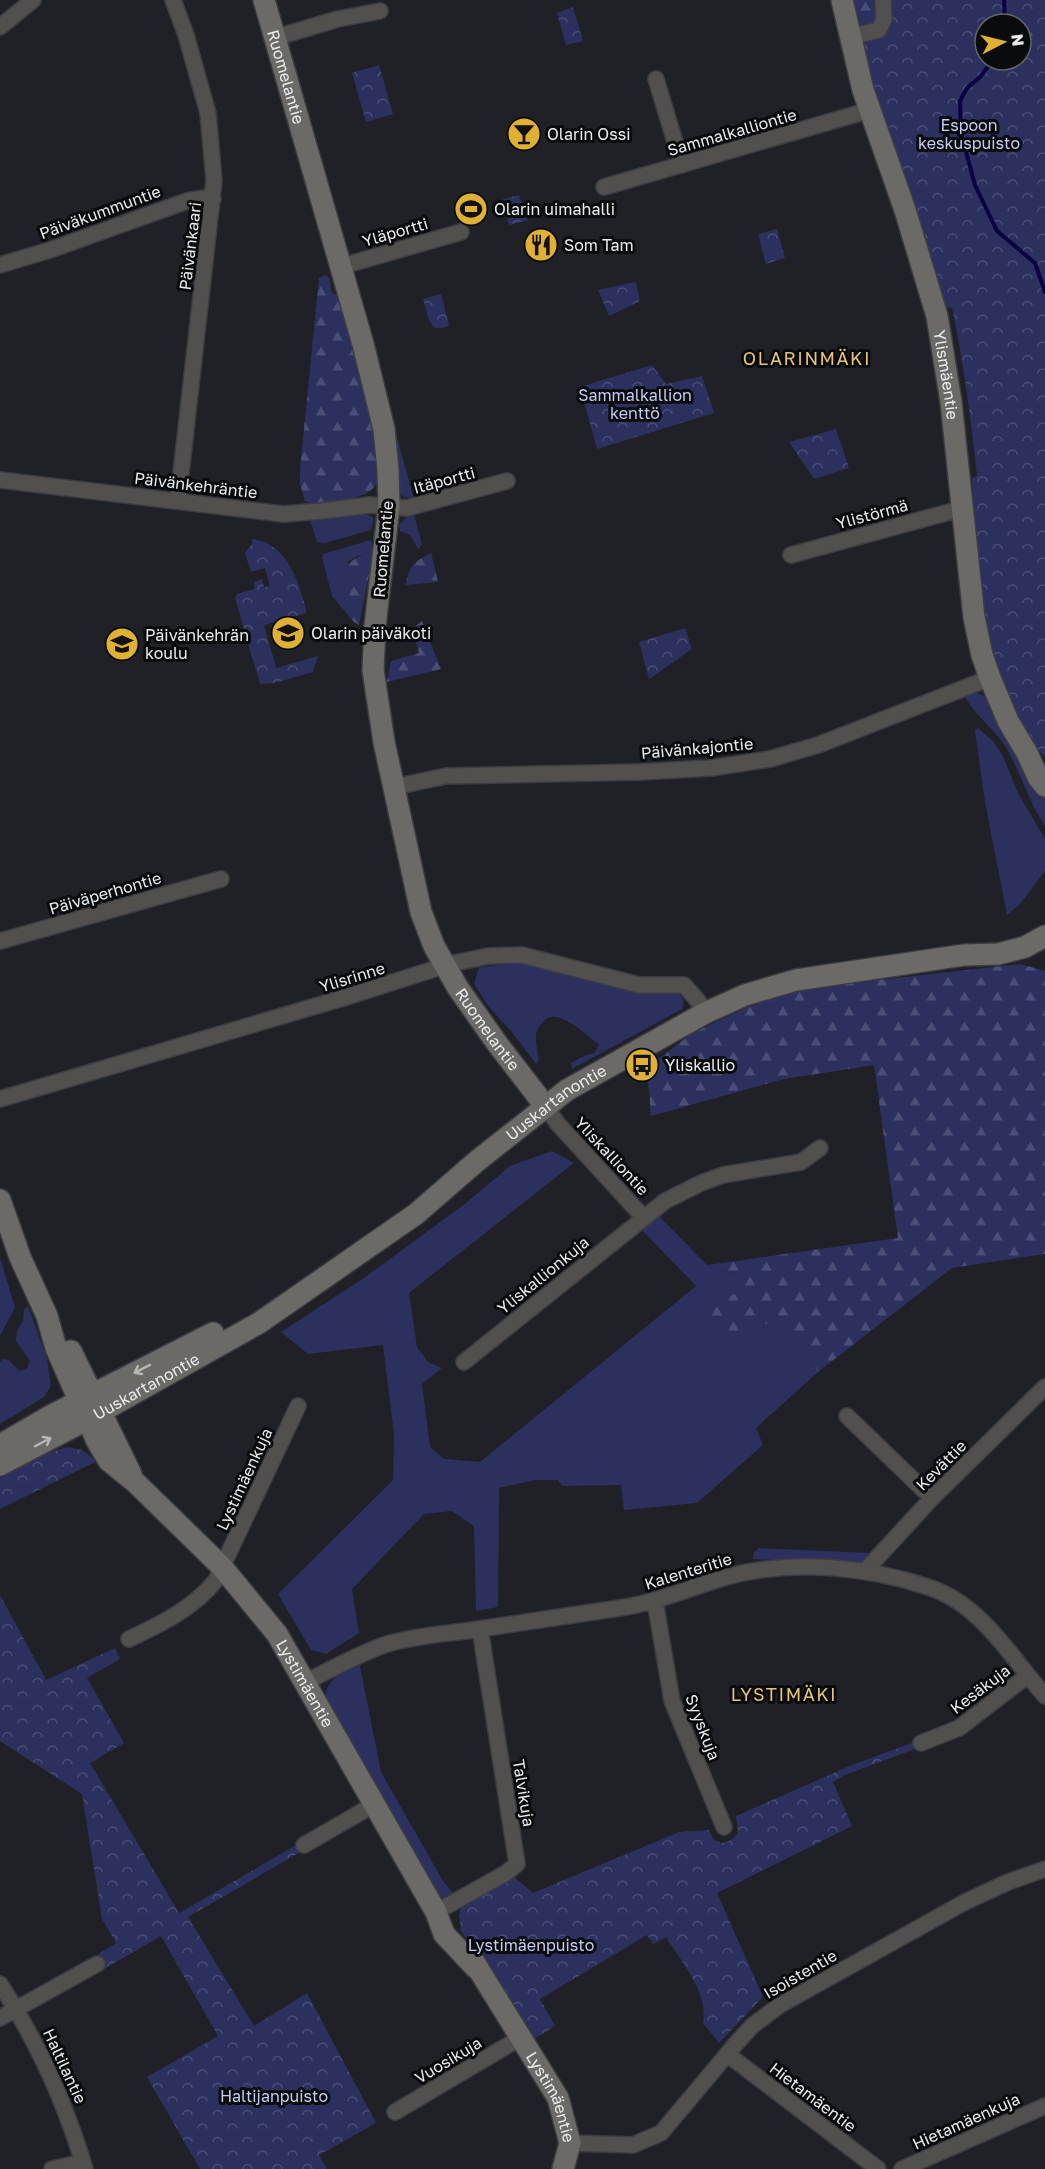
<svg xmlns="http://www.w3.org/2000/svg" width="1045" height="2169" viewBox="0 0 1045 2169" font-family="'Golos Text',sans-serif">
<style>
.grass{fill:#2b305f}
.forest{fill:url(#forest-firs)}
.park{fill:url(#park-crowns);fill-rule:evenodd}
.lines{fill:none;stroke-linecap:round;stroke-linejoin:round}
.stream{stroke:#0c0243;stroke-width:4}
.street-casing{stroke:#3c3d42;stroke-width:18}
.secondary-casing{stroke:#3c3d42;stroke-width:24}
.street{stroke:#51504e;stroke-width:15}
.secondary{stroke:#6b6a66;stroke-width:21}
.oneway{stroke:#b8b8b8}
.labels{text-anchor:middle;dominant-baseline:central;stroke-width:6;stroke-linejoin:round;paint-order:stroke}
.street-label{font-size:16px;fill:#ebecef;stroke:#0a0b0d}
.park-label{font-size:16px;fill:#c4ccf4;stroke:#0a0b0d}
.poi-label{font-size:16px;fill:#ebecef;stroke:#0a0b0d;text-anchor:start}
.neighbourhood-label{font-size:18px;letter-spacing:1.5px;fill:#e5c37a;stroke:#0a0b0d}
</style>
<defs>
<pattern id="forest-firs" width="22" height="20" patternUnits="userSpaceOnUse" patternTransform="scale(1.5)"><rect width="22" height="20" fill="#2b305f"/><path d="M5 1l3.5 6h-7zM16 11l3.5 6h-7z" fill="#4a4e76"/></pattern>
<pattern id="park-crowns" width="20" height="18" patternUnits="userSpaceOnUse" patternTransform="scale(1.5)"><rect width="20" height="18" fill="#2b305f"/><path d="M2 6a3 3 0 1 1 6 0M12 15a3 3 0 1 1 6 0" fill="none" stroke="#4a4e76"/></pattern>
</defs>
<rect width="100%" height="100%" fill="#202126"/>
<path class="grass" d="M391 416 411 488 413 498 403 497 397 488Z
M358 512 373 517 374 520 371 530 325 543 317 542 310 520Z
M414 515 422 544 418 549 410 535 400 531 399 525 407 517Z
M371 540 373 554 357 556 348 562 344 598 348 606 347 614 332 596 322 558 323 554Z
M976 693 983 695 990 700 1045 796V826C1029 802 1021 774 1007 749 996 730 976 717 965 697Z
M978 728 993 741 1003 756 1018 793 1045 839V871L1020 904 1007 915 985 802 975 731Z
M521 963 613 986 648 993 679 994 684 1000 682 1009 572 1069 571 1063 586 1055 595 1053 599 1044C586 1036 556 1003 542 1023 539 1026 536 1031 536 1036 535 1043 538 1052 539 1060L536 1064 511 1031 488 1006 474 984 479 967Z
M552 1151 574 1163 409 1293 417 1347 428 1362 442 1368 422 1384 430 1447 444 1459 480 1462 696 1286 641 1229 669 1208 660 1217 707 1265 736 1275 741 1291 703 1307 724 1335 774 1322 797 1337 818 1372 756 1428 763 1445 697 1503 624 1510 621 1485 562 1486 558 1480H535L499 1488 498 1607 476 1611 474 1526 452 1511 424 1514 352 1589 359 1633 326 1654 311 1650 278 1594 393 1480 394 1435 383 1345 308 1354 281 1332 364 1278 466 1203 510 1166Z
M0 1258 15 1307 0 1336Z
M28 1306 47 1359 51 1386 44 1397 0 1424V1362L3 1359 9 1360 19 1371 27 1368 30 1361 16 1341 17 1331 23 1321 24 1309Z
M759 1548 870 1553 872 1564 753 1559 754 1552Z
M359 1661 381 1772 443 1881 456 1897 444 1899 436 1892 327 1703C320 1681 344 1672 359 1661Z"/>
<path class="forest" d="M850 0H872L881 3 879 26 860 28Z
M325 275 329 278 332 293 338 295C348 325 388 459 376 484 368 501 328 501 312 504L305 501 300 484V469L319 278Z
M431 553 438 582 406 585C409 565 414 562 431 553Z
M367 554H373L359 625 354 622 347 614C348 605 344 599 342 590 340 571 349 558 367 554Z
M422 621 441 669 387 682 391 661 419 653 412 629Z
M1020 964 1045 971V1254L952 1268 818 1372 797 1337 774 1322 724 1336 705 1328 703 1307 741 1291 736 1275 707 1265 898 1238 874 1065 784 1079 651 1116 647 1068 691 1034 746 1008 807 988Z"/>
<path class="park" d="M886 0H1045V758C977 674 979 580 972 478L977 476C971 420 964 364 952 308L946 307 863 57 861 46ZM985 24H1021V60H985Z
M573 7 583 41 566 45 557 13Z
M379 65 393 114 366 122 352 73Z
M519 195 528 220 509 225 503 199Z
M777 229 785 258 766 264 758 234Z
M636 282 640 301 609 316 598 290Z
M441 294 449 325C429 337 428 314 423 299Z
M652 365 666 384 702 376 714 413 597 449 580 387Z
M836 429 849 468 814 479 789 442Z
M252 539C287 543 298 580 306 609V613L264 625 276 668 318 656 313 672 275 683 260 684 235 598 237 594 255 589 254 582 262 579 264 587 270 586 265 568 251 572 245 553 252 544Z
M685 628 692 649 649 679 639 642Z
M67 1447 82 1450 97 1461 0 1509V1478L48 1453Z
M0 1595 46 1680 115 1648 120 1659 87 1678 124 1743 90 1763 179 1913 300 1843 302 1851 188 1917 254 2026 307 1993 376 2123 319 2155 327 2169H200L147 2077 218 2036 161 1936 104 1969 97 1955 116 1943 102 1919 82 1794 0 1741Z
M920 1740 923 1746 845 1775 833 1782 852 1826 717 1893 763 1997 719 2043 703 2023C709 1992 681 1962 666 1937L653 1944 647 1935 540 1999 555 2026 531 2041 460 1929 461 1927 459 1915 463 1904 514 1877 533 1893 679 1832 709 1830 714 1840 722 1843C730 1841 734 1839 738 1832L736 1816 852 1765Z"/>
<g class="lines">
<path class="stream" d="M1004 0 1005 24
M993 60 980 77 967 88 960 101 961 133 975 185 997 231 1035 263 1045 292"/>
<defs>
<path id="street" d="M173 0 186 35 208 113 214 181 178 500
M0 27 33 0
M850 37 879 30 884 19 883 0
M274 38 338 19 380 11
M656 79 682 165
M604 187 870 110
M0 265 50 250 187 201 205 198 213 199
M339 267 461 232
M0 480 283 514 322 511 370 505 407 508 507 481
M791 555 964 508
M394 787 446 776 639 772 711 768 770 759 818 745 990 678
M0 941 221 879
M0 1099 343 998 450 964 488 956 522 955 639 985H684L698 1001 705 1013
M546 1107 558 1124 644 1218 665 1201 701 1183 723 1175 801 1162 820 1148
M464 1362 644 1218
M847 1416 932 1498
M865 1571 932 1498 1045 1387
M655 1601 672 1701 724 1827
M129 1639C161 1624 194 1608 216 1580L298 1406
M306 1682C331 1669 357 1655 384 1645 412 1636 444 1634 473 1630 524 1622 575 1615 626 1607 661 1601 692 1587 726 1577 791 1559 867 1566 931 1588 981 1605 1012 1658 1045 1696
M921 1743 959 1728 1027 1676
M304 1845 375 1804
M436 1912 506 1873 517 1864 481 1635
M0 1984C38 2042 65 2102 85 2169
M0 2018 97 1964
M727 2054 878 2169
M395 2112 520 2038
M570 2143 633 2145 661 2133 734 2046 752 2026 780 2005 965 1902 1008 1882 1045 1869
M52 2169 83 2162
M902 2169 1045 2106"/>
<g id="secondary">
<path id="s1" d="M264 0 363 344 384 429 388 470 389 506 375 626 373 670 384 742 421 912 434 946 458 988 496 1042 546 1107"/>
<path id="s2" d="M842 0 863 90 905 210 937 316 951 402 974 617 982 655 990 678 1008 721 1027 753 1038 777 1045 786"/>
<path id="s3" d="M0 1200 20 1257 47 1316 56 1348 97 1441 109 1461 135 1482 222 1567 277 1634 436 1912 444 1934 476 1968"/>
<path d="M71 1351 131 1474"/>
<path d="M0 1445 52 1415 213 1333"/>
<path id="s4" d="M0 1465 86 1420 259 1323 416 1214 477 1161 567 1090 705 1013 745 995 796 980 964 955 998 954 1025 947 1045 936"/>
<path id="s5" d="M471 1957 558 2098 570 2143 563 2169"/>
</g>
</defs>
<use href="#street" class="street-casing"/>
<use href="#secondary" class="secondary-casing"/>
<use href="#street" class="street"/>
<use href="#secondary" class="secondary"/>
</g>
<defs><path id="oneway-shaft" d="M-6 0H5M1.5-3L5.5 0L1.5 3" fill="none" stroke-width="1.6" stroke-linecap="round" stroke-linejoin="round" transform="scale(1.5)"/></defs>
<g class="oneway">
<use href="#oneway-shaft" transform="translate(142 1369) rotate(153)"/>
<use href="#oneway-shaft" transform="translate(43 1442) rotate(-28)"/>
</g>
<defs>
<symbol id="bar-disc" viewBox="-11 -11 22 22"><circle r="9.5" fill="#e0b034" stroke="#0a0b0d"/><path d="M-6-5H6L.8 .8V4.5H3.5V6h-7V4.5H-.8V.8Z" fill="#111"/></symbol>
<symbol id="stadium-disc" viewBox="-11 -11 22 22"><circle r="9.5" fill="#e0b034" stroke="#0a0b0d"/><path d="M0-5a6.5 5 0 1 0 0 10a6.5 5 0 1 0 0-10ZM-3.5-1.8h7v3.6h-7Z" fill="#111"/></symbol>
<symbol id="restaurant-disc" viewBox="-11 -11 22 22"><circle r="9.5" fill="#e0b034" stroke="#0a0b0d"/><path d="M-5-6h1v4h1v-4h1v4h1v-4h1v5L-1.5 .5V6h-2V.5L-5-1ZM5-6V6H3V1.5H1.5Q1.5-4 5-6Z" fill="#111"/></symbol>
<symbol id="school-disc" viewBox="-11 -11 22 22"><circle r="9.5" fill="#e0b034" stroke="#0a0b0d"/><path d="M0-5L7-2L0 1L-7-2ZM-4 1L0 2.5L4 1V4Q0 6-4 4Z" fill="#111"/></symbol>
<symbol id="bus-disc" viewBox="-11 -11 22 22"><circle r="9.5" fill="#e0b034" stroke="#0a0b0d"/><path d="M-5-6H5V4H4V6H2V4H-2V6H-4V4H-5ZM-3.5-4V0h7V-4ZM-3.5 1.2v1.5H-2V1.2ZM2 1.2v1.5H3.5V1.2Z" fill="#111"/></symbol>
</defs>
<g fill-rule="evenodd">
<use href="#bar-disc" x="505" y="115" width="38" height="38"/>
<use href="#stadium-disc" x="452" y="190" width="38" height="38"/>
<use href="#restaurant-disc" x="522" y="226" width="38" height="38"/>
<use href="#school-disc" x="269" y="614" width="38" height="38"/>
<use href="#school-disc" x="103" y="625" width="38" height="38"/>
<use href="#bus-disc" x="623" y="1046" width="38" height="38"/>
</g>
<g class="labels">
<g class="street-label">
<text stroke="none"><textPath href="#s1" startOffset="80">Ruomelantie</textPath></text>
<text transform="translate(732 132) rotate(-16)">Sammalkalliontie</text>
<text transform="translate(100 212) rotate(-20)">Päiväkummuntie</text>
<text transform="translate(395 232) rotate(-16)">Yläportti</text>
<text transform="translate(190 246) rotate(-83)">Päivänkaari</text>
<text stroke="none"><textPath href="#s2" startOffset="390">Ylismäentie</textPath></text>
<text transform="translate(444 480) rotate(-15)">Itäportti</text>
<text transform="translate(196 485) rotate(7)">Päivänkehräntie</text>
<text transform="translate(872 514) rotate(-15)">Ylistörmä</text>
<text transform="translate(383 549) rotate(-85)">Ruomelantie</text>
<text transform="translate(697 748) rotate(-5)">Päivänkajontie</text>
<text transform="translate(105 893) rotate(-16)">Päiväperhontie</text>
<text transform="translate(352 977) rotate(-17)">Ylisrinne</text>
<text stroke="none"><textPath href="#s1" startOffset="1070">Ruomelantie</textPath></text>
<text stroke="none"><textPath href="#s4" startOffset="666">Uuskartanontie</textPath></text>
<text transform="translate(612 1156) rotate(47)">Yliskalliontie</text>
<text transform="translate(543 1275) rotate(-39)">Yliskallionkuja</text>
<text stroke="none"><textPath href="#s4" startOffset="166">Uuskartanontie</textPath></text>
<text transform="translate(941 1465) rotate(-45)">Kevättie</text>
<text transform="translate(244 1479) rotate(-65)">Lystimäenkuja</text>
<text transform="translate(688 1571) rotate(-17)">Kalenteritie</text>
<text stroke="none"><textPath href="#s3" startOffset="582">Lystimäentie</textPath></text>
<text transform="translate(980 1689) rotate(-37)">Kesäkuja</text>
<text transform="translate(703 1727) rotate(69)">Syyskuja</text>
<text transform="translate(524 1793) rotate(81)">Talvikuja</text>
<text transform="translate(800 1974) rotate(-30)">Isoistentie</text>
<text transform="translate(448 2060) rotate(-31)">Vuosikuja</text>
<text transform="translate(65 2066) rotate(65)">Haltilantie</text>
<text transform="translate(813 2097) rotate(37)">Hietamäentie</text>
<text stroke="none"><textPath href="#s5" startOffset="162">Lystimäentie</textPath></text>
<text transform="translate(966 2121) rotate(-24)">Hietamäenkuja</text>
</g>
<g class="park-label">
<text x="969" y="125">Espoon<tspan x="969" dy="18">keskuspuisto</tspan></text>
<text x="635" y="395">Sammalkallion<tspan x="635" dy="18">kenttö</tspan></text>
<text x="531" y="1945">Lystimäenpuisto</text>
<text x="274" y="2096">Haltijanpuisto</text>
</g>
<g class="poi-label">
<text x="547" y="134">Olarin Ossi</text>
<text x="494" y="209">Olarin uimahalli</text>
<text x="564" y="245">Som Tam</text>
<text x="311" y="633">Olarin päiväkoti</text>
<text x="145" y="635">Päivänkehrän<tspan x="145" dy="18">koulu</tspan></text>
<text x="665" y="1065">Yliskallio</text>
</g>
<g class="neighbourhood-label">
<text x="807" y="358">OLARINMÄKI</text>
<text x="784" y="1694">LYSTIMÄKI</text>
</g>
</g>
<g transform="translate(1003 42) rotate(83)"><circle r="28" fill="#0a0b0d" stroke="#646567" stroke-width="1.5"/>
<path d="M0-4.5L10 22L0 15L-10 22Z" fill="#e0b034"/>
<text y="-9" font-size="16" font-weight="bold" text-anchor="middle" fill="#ebecef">N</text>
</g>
</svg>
